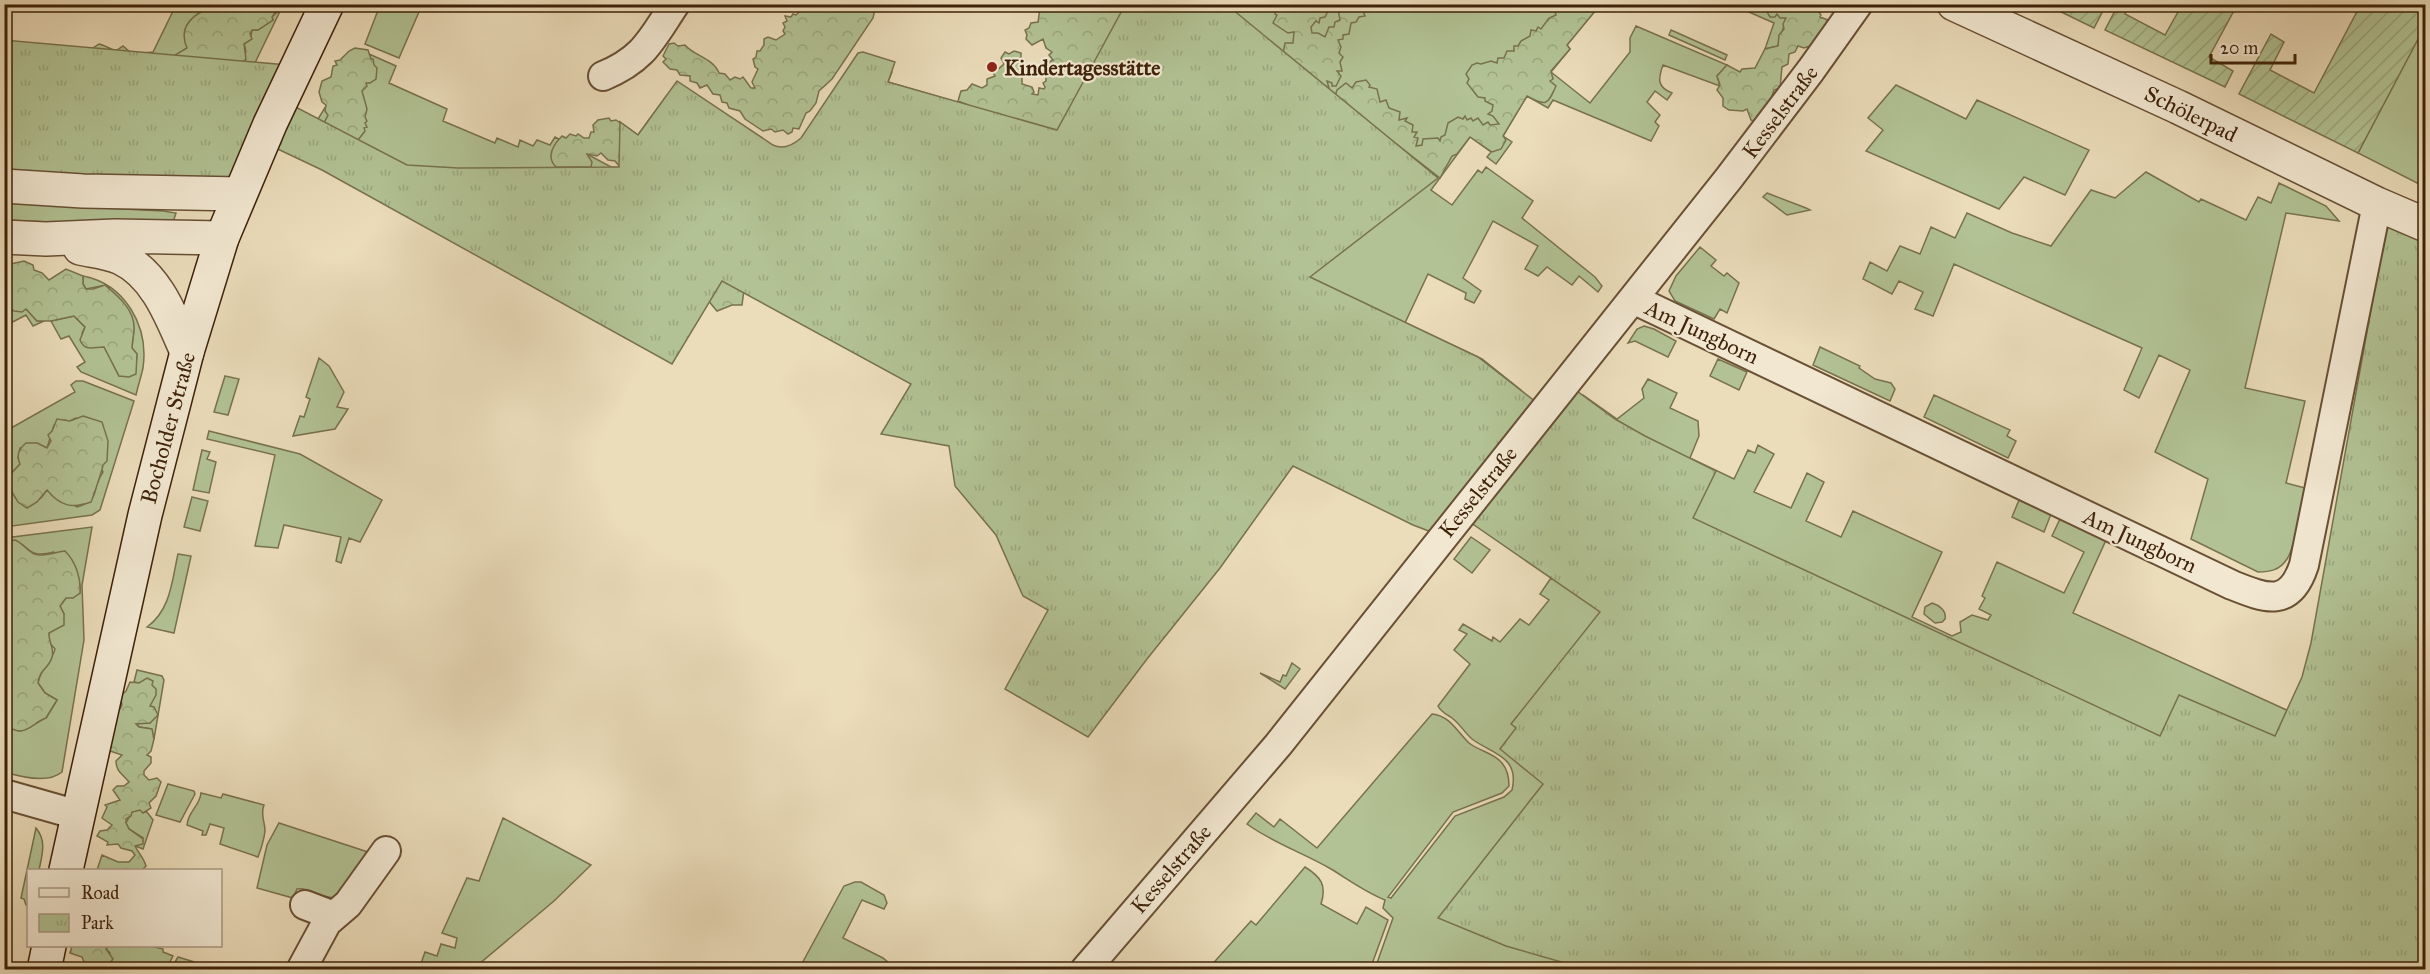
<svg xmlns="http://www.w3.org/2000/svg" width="2430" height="974" viewBox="0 0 2430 974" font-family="'IM FELL Great Primer',serif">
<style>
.grass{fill:#b2c294;stroke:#78724e;stroke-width:1.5;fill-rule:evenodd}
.forest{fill:url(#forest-crowns);stroke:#78724e;stroke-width:1.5}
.park{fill:url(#park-tufts);stroke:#78724e;stroke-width:1.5}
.garden{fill:url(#garden-furrows);stroke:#78724e;stroke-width:1.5}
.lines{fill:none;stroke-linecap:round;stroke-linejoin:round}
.minor-casing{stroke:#695035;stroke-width:32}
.tertiary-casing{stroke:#695035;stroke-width:36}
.secondary-casing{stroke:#3e2209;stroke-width:36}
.minor{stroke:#f2e8d2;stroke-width:28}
.tertiary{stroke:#f2e8d2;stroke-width:33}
.secondary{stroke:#f2e8d2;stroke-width:33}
.poi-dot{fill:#8f2418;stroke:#f2e8d2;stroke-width:2}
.labels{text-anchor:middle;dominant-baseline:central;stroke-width:4.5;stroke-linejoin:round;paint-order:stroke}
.poi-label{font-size:22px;font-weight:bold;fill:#3e2209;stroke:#f2e8d2;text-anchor:start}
.street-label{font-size:22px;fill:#3e2209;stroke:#f2e8d2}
</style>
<defs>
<pattern id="forest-crowns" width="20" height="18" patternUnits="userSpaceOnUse" patternTransform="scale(1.5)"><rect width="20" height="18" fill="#b2c294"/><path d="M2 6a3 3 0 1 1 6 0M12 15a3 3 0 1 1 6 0" fill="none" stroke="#9aa67e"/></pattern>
<pattern id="park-tufts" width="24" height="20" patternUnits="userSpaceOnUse" patternTransform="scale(1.5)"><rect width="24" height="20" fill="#b2c294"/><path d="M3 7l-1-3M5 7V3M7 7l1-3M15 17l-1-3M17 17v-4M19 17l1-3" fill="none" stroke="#9aa67e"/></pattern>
<pattern id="garden-furrows" width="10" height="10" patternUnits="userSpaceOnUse" patternTransform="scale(1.5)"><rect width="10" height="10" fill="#b2c294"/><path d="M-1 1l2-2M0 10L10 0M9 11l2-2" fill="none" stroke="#9aa67e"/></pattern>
</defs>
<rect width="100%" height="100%" fill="#ebdcba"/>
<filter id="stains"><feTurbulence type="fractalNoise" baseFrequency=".00333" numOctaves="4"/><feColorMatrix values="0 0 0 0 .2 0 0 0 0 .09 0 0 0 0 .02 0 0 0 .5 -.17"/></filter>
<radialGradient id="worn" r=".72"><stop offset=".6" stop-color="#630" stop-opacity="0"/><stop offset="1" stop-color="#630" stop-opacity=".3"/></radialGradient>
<path class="grass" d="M176 5H203L187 48 179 54 172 57 131 54 153 52Z
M280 5H283L252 69 217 104 246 52 244 43 250 40 252 30H258L273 20 272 17 277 12Z
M380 5H422L399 58 365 44Z
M1125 5H1600L1567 45 1570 49 1551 72 1590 103 1630 52V38L1636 26 1727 65 1717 76 1720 86 1663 65C1658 79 1657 87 1672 93L1667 100 1655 91 1647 102 1660 115 1655 122 1659 126 1651 141 1553 100 1548 108 1527 96 1503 136 1512 142 1496 164 1487 157 1491 152 1470 137 1431 190 1452 205 1478 170 1482 173 1486 167 1533 201 1522 218 1595 277 1602 286 1598 292 1579 276 1572 285 1547 267 1538 276 1525 269 1538 246 1493 221 1463 278 1481 291 1474 303 1465 299 1466 293 1428 274 1405 323 1482 359 1521 390 1515 397C1432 416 1344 427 1259 421L927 360C876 344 834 310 790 280 785 249 779 218 779 187 778 181 783 173 783 166 790 154 806 154 816 143 836 119 851 89 868 63L892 72 888 82 974 107 975 112 970 120 974 122 972 127 977 134 968 132 965 141 968 144 961 148 957 147 959 142 954 141V134H949L946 129 942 130 938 127 929 129 927 134 923 135 925 141 919 145 922 149 918 152 920 161 923 159 927 165 936 166 938 170 943 166 948 168 953 163 954 169 959 170V176L964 181 962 184 957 186 956 192 951 193 953 204 948 205 957 215 953 217 943 209V213L941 216C934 213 922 213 918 222H912L910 225 912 230 902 236 896 234 891 243 888 233 883 234V223L879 219 878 209 865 199 867 194 862 193V190L857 188 855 182 839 177 835 178 838 170H844L848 173 860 172 864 174 869 165H874V161L879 160 884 155 893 159 904 155V142L901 138 904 135V125L898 123 896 118H892L889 111 886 110 884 100 873 102V99L866 101 862 99 858 101 859 105 850 110 846 108 845 115H839L837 121 830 124 833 133 830 134 832 138 827 139 826 150 831 152 832 155 827 157V163L818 161 811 154H808L804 161 799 159 796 163 792 160 788 162 787 172 782 175 784 180H787L786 185H781L785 190 782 193 789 197 788 200 784 201V204L793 205 792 209 795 211 792 216 787 218V222L791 224 788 230 792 232 790 240 797 243 802 237 799 244 805 246 810 241 821 240 817 247 822 245 827 251 824 255 826 256 827 260 836 262 837 258 841 261 848 259 847 263H852L857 270 856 274 866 278 868 274H874L875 271 882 268V263H884L888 268 886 271 889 272 890 277 895 275 904 282 907 276 911 275 913 282 915 283 913 294H918L922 300 927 296 931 302 937 301 941 305 946 297 952 300V305L947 311 945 309 944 312 948 314 949 320H956L958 324H963L967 331 974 327 978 330 980 329V324L989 323 992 319 990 317 994 316 992 311 998 302 991 297 989 287 978 286 977 282 980 277 976 273H972L974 263 968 259V256L979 255 981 252 984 255 993 254 996 250 1002 249 1003 245H1005L1007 232 1012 227 1005 216 1008 214 999 206 1000 195 1010 200 1015 197 1018 204 1029 201 1031 196 1029 194 1036 187 1032 179 1033 167 1036 166 1035 159 1040 164 1048 160 1049 164 1061 167 1070 162 1066 154 1071 149 1070 145 1066 144 1068 135 1061 133 1063 127 1062 121Z
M1733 5H1769L1777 14 1786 18C1784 28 1780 36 1778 46L1765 49 1774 23Z
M2425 24V187L2358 153Z
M1671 30 1727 55 1725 60 1669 35Z
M360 50 396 66 389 83 447 109 443 121 495 143 497 138 518 147 520 140 533 146 537 140 550 145 555 137 611 167H620V122L638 135 667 95 636 173 446 187 316 127 318 119Z
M1896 85 1966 119 1977 100 2089 150 2065 195 2024 177 1999 209 1866 151 1883 130 1868 118Z
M2146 172 2199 202 2201 199 2246 220 2258 197 2271 203 2279 183 2326 206 2339 221 2286 213 2245 388 2305 401 2286 483 2305 488C2302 504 2295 548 2287 559 2280 570 2270 572 2258 572L2191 539 2208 479 2155 452 2190 370 2159 355 2139 398 2124 390 2142 348 1954 264 1933 316 1915 309 1923 292 1899 281 1892 294 1863 279 1870 262 1887 271 1900 246 1920 254 1931 227 1955 238 1967 213 2012 233 2051 246 2091 190 2115 198Z
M1767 193 1806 208 1810 210 1787 215 1763 197Z
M4 203 163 211 176 213 171 228 5 220Z
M1700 247 1716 260 1711 266 1724 276 1727 273 1739 283 1727 313 1720 309 1714 319 1675 301 1669 291 1676 276Z
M83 276C125 284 149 326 143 368 141 377 138 386 136 395L81 372 77 367 85 362 69 336 61 339 51 321 74 316 85 327 82 333 96 347 104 346 119 376 135 374 137 354 132 348 134 328 131 315 106 285 86 289 83 284Z
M5 306 8 309H26L37 321H44L33 326 26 315 5 326Z
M1644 326 1654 329 1676 341 1668 357 1635 341 1628 343 1637 329Z
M1820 347 1860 366 1859 368 1875 379 1891 383 1895 389 1890 401 1813 365Z
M319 358 329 366 344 392 337 407 348 409 335 429 293 436 300 416 304 417 310 399 306 397Z
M1718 359 1747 372 1739 390 1710 376Z
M225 376 239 379 228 415 214 412Z
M1648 379 1677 393 1670 408 1698 421 1699 436 1690 458 1734 479 1748 450 1755 453 1758 445 1774 454 1754 492 1791 508 1807 473 1824 482 1806 521 1841 537 1853 511 1942 552 1912 617 1952 636 1961 632 1960 622 1972 615 1988 620 1991 615 1979 609 1985 598 1982 596 1997 562 2064 593 2084 552 2052 536 2060 519 2106 540 2073 613 2291 712 2260 797 1917 745 1576 404 1583 395 1617 419 1644 398 1642 389Z
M76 381H83L134 401 100 510 92 515 5 527 4 432 75 392 71 385ZM76 418 103 472C90 491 102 499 77 507L47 490 41 498 18 501 7 484 8 477 20 464 18 458 20 448 37 443 47 448 54 425 63 420 70 421Z
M1934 395 2010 430 2007 436 2016 441 2008 458 1924 417Z
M209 431 300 454 382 500 360 542 349 538 341 563 336 561 341 537 284 525 278 548 255 546 275 455 207 439Z
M202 450 210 452 207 459 216 462 209 493 193 490Z
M192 497 208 501 200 531 184 527Z
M2019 500 2051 514 2044 532 2012 517Z
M92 527 82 585 84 640 62 772C48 784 21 777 5 772L4 727C9 727 14 730 19 731 30 731 36 721 46 718L57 700 45 693 38 683C40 669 51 663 55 649L48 641 49 633 56 628 64 614 60 606 66 598 80 593C81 571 70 565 54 552 21 561 33 538 5 542V538Z
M1471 537 1490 550 1472 573 1454 559Z
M178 554 191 556 174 633 147 627C171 610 172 580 178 554Z
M1551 578 2425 969H1377V963L1393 918 1383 908 1385 900C1365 892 1349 880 1331 869 1304 853 1273 843 1247 824L1256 813 1274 827 1280 819 1317 848 1432 714C1451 716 1457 732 1469 743 1479 751 1494 753 1502 763 1507 769 1509 778 1509 786L1502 793 1453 812 1388 897 1391 898 1455 816 1504 797 1512 790C1520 756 1492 754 1472 739 1465 733 1460 724 1452 718 1446 714 1441 712 1438 706L1470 664 1454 650 1467 634 1459 630 1463 624 1492 641 1493 637 1500 642 1520 619 1529 625 1549 600 1540 594Z
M1932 603C1939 605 1947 611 1945 619L1942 622 1935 623 1924 614 1925 607Z
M1292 663 1300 669 1285 689 1260 673 1280 682 1283 675 1286 676Z
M137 670 162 676 164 680 154 739 151 729 139 727 136 723H150L149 706 152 699 139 683 134 682Z
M168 784 194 791 195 794 180 822 156 815Z
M201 793 221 798 223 794 264 805C260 815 265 821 265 831 264 840 261 849 258 857L220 844 224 828 210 824 206 835H202L203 831 187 825C188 811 200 806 201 793Z
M140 809 143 812H147L153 820 143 849 135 846 143 838 129 829 126 823 132 812Z
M503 818 591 865 554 901 473 969H419L425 952 437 956 441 944 455 948 457 938 442 933 467 878 479 881Z
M279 823 368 852 342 897C322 901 313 887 297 889L293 898 257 888 267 845Z
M36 828C47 841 42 855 39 870H28V905H26L24 899 21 898Z
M1305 867C1321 877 1327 885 1321 904L1357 924 1366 907 1388 920 1372 964 1363 970 1208 969 1251 921 1256 925Z
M855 882H861L884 895 887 903 884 909 862 900 843 938 883 958 896 969H799L844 886Z
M108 946H151L163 949V952L173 956 166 969 101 970 106 967 110 953 106 949Z
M178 957 214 968 213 970 171 969Z"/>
<path class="forest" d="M1052 4 1057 7 1062 5 1060 9 1063 10 1065 4 1209 5 1103 125 786 184 973 107 958 101 961 91 967 90 972 84 982 88 987 85V79L995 76 992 71H996L1004 64 1001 58 1005 52 1009 54 1014 51 1021 53V58L1025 60 1023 64 1026 68 1019 74 1022 77V84L1032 87 1034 92 1032 94 1038 95 1039 88 1044 89 1045 87 1043 83 1046 81V77L1050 73 1053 74 1056 70 1049 62 1053 60 1049 55 1052 52 1046 48 1043 39 1032 45 1026 39 1027 35 1025 30 1029 28 1031 23 1038 22 1040 8 1044 6 1048 8Z
M1342 4 1372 5 1368 11H1363L1365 16 1359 17 1356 22 1351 23 1349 34 1343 35V39L1338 40 1341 47 1339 53 1343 57 1340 62 1342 71H1337L1341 76 1336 86H1332V83L1327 81 1329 88H1326L1283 54 1285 43H1293L1294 32 1288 33 1273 23 1277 15 1275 14 1276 9 1274 5H1331L1325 17 1320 18 1319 23 1316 21 1311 27 1312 33H1318L1325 37 1329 27H1334L1335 22 1340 20 1338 9Z
M203 5H280L272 17 273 20 258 30H252L250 34 252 39 244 44 246 59 243 64 90 50 99 44C106 45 109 50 117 50L123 46 131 53 172 57 187 48C180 32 187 20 201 12Z
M806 5 834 7 837 5H876L873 18 832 79 819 91 816 103 810 111 806 113 799 129 793 128 792 132 788 134 783 130 775 132 771 129 763 131 745 119 740 111 729 108 727 103 722 102 720 95 713 94 707 85 700 88 697 83 690 81V76L680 75 677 70 670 69 663 62 666 59 663 56 669 44 674 43 678 46 685 45C694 56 713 58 719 73L725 74 730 80 735 77 740 79 743 77 751 88H755L752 82 758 69 755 67 753 59 756 57 757 51H760L764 45V39L768 37 776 40 785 34 783 31 785 27 783 23 787 21 785 16 791 17 793 14 796 15Z
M1562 5H1600L1567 45 1570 49 1551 71 1553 79 1550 81 1556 86C1548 103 1548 108 1527 96L1503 136 1506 140 1501 149 1492 152 1470 137 1457 154 1452 156 1440 178 1335 96 1337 90 1346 83 1352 88 1356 82 1366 80 1370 85 1369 87 1377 89 1380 102 1386 100 1389 108 1400 112 1399 120 1407 118 1405 121 1413 125 1412 132H1417L1414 137 1418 138 1416 146 1422 145 1423 139 1438 138 1440 141 1441 137 1445 135 1448 123 1458 117 1463 119 1465 116 1467 120 1471 118 1473 121 1478 118 1483 125 1488 122 1490 125 1499 124 1493 116 1488 114 1492 111 1493 105 1485 101V98L1478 97 1467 83 1469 79 1466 74 1472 65 1477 63 1481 64 1491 61 1497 63 1498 58H1504L1507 51H1514V46H1518L1521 41 1530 36 1531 30 1536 31 1538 27 1541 29 1549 18 1556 15 1555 11 1562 8Z
M1769 5H1820L1817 9 1821 15 1820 17 1839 24 1813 45 1804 48 1798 46 1795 52 1789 54 1788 64 1782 67 1780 88 1774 90 1762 126 1751 120 1747 109 1743 111 1729 110 1723 106V98L1717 90 1720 85 1717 76 1727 65 1740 72 1742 69 1755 68 1765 49 1778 46 1779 35 1784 29 1783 24 1786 18H1780L1777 14 1775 17H1770L1767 12Z
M355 48 368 50 371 59H373L374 65 377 68 376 79 370 83H366L367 86 362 91 367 109 365 117 367 121 365 123 367 127 364 128 365 131 358 140 319 123H324L328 115 325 111 326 105 322 102 319 92 322 81 331 77 333 66 337 65 335 61 340 60 349 51Z
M652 116 620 167 615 161 608 160 601 153 597 156 587 154 592 162 591 167H556C546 157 552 146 562 136L566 138 570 134 576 136 578 134 584 138H589L591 132H594L593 125 598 120 609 118 611 121 616 120 638 135Z
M665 249 744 290 742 305H732L717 311Z
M5 258H7L6 265 24 261 33 265 34 270 42 273 49 280 66 269 83 276V284L86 289H93L105 285C118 296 135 310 134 329 134 335 132 341 132 348L137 354 136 374 129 377 119 376 104 347C93 347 85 352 80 340L85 327 74 316 51 321H37L26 309 22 312 14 311 5 306Z
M83 416 102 422 108 441 107 461 103 465C103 468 92 500 91 502 72 509 60 506 47 490L37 502 27 508 18 502 7 484 8 477 20 464C16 455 19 449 26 443H37L47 448 51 441 48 435 52 431 57 419 70 421Z
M15 540C22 543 25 548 31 552 39 559 55 552 65 551 76 562 81 578 80 593L73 598H66L60 606 64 614V625L49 633C48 641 55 649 52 657 49 669 40 668 38 683L45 693 57 700 46 718C36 721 30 731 19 731 14 730 9 727 4 727L5 542Z
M147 678 153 681 152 685 156 689V695L150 706 154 707 158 715 150 723 136 724 139 727 152 729 154 739 151 751 147 755 151 757V763L144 771V775L149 780 157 778 161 782 156 796 149 803 151 808 143 813 140 810 132 812 131 816 126 819V823L129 829 143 839V844L135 846C139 854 144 858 146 866L142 870H97L102 855 118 862H129L135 855 132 851 121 848 118 844 107 845 108 842 97 836 100 831 107 830 112 825 102 818 107 807 105 805 120 800 113 790 117 786H124L129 782C123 774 116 772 116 761L122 755 110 751 111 745 106 744 116 709H120L122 705 120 696 126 691 130 682 139 683Z
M72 946H108L106 949 113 959 106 968C95 972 85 968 82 957L70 953Z"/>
<path class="park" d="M1125 5H1227L1438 178 1310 277 1478 357 1545 409 1566 383 1615 419 1645 436 1716 471 1693 518 2160 736 2179 695 2275 736 2302 677 2311 643 2389 209 2425 225V969L1589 970 1506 946 1438 918 1543 784 1500 749 1516 728 1511 724 1600 612 1461 516 1442 536 1413 525 1293 466 1220 568 1147 659 1088 737 1005 689 1048 610 1023 596 996 535 955 486 949 446 881 434 911 384 722 281 672 364 322 170 263 142 240 194 5 186 4 40 298 66 282 100 407 165 458 168 619 167 620 122 638 135 677 81 773 145C783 150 793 145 801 138L858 53 863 52 895 62 888 82 1057 130Z"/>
<path class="garden" d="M2361 4 2425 5 2426 24 2358 153 2239 94 2271 34 2284 42 2270 70 2314 93Z
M2047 5H2106L2094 28Z
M2118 5H2129L2125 14 2165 35 2182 5H2237L2209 57 2233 71 2225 87 2105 30Z"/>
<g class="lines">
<defs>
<path id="minor" d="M603 76C644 59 651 40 675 4
M1633 299 2232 585C2267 599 2290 608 2304 565L2377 204
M4 794 78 815
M305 905 334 916
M301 970 327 922 348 904 386 851
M1085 970 1278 745 1729 178 1811 70 1858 4"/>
<path id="tertiary" d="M1954 4 2178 107 2377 204 2426 225
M4 186 83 191 240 194
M4 237 46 239 115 236 222 238
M80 248C94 251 108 252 121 258 157 275 172 318 187 352"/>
<path id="secondary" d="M66 870 145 515 187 352 222 238 270 124 327 4
M44 970 49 946"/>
</defs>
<use href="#minor" class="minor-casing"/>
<use href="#tertiary" class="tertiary-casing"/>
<use href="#secondary" class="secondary-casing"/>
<use href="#minor" class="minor"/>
<use href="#tertiary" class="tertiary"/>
<use href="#secondary" class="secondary"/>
</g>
<circle class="poi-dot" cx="992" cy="67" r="6"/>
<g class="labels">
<g class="poi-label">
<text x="1004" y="67">Kindertagesstätte</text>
</g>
<g class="street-label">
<text transform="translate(1780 112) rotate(-53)">Kesselstraße</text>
<text transform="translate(2191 114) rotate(26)">Schölerpad</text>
<text transform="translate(1702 332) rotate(25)">Am Jungborn</text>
<text transform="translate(168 428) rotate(-75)">Bocholder Straße</text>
<text transform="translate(1478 492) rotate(-51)">Kesselstraße</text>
<text transform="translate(2140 541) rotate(25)">Am Jungborn</text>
<text transform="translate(1171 869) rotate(-49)">Kesselstraße</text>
</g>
</g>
<rect width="2430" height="974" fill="none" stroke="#ebdcba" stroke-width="24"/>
<rect x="6" y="6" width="2418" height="962" fill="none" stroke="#3e2209" stroke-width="3"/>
<rect x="12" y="12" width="2406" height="950" fill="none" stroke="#3e2209" stroke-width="1.5"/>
<rect x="27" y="869" width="195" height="78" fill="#f2e8d2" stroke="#aa9982" stroke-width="1.5"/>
<rect x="39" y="888" width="30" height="9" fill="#f2e8d2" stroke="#aa9982" stroke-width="1.5"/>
<text x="81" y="899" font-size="18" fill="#3e2209">Road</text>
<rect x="39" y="914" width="30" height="18" fill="url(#park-tufts)" stroke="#aa9982" stroke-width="1.5"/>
<text x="81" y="929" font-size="18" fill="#3e2209">Park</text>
<path d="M2211 54v9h84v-9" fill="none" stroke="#3e2209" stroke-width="3"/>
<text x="2220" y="54" font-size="18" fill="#3e2209" stroke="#f2e8d2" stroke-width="4.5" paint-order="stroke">20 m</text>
<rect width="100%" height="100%" filter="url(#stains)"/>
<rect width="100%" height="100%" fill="url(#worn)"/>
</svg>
